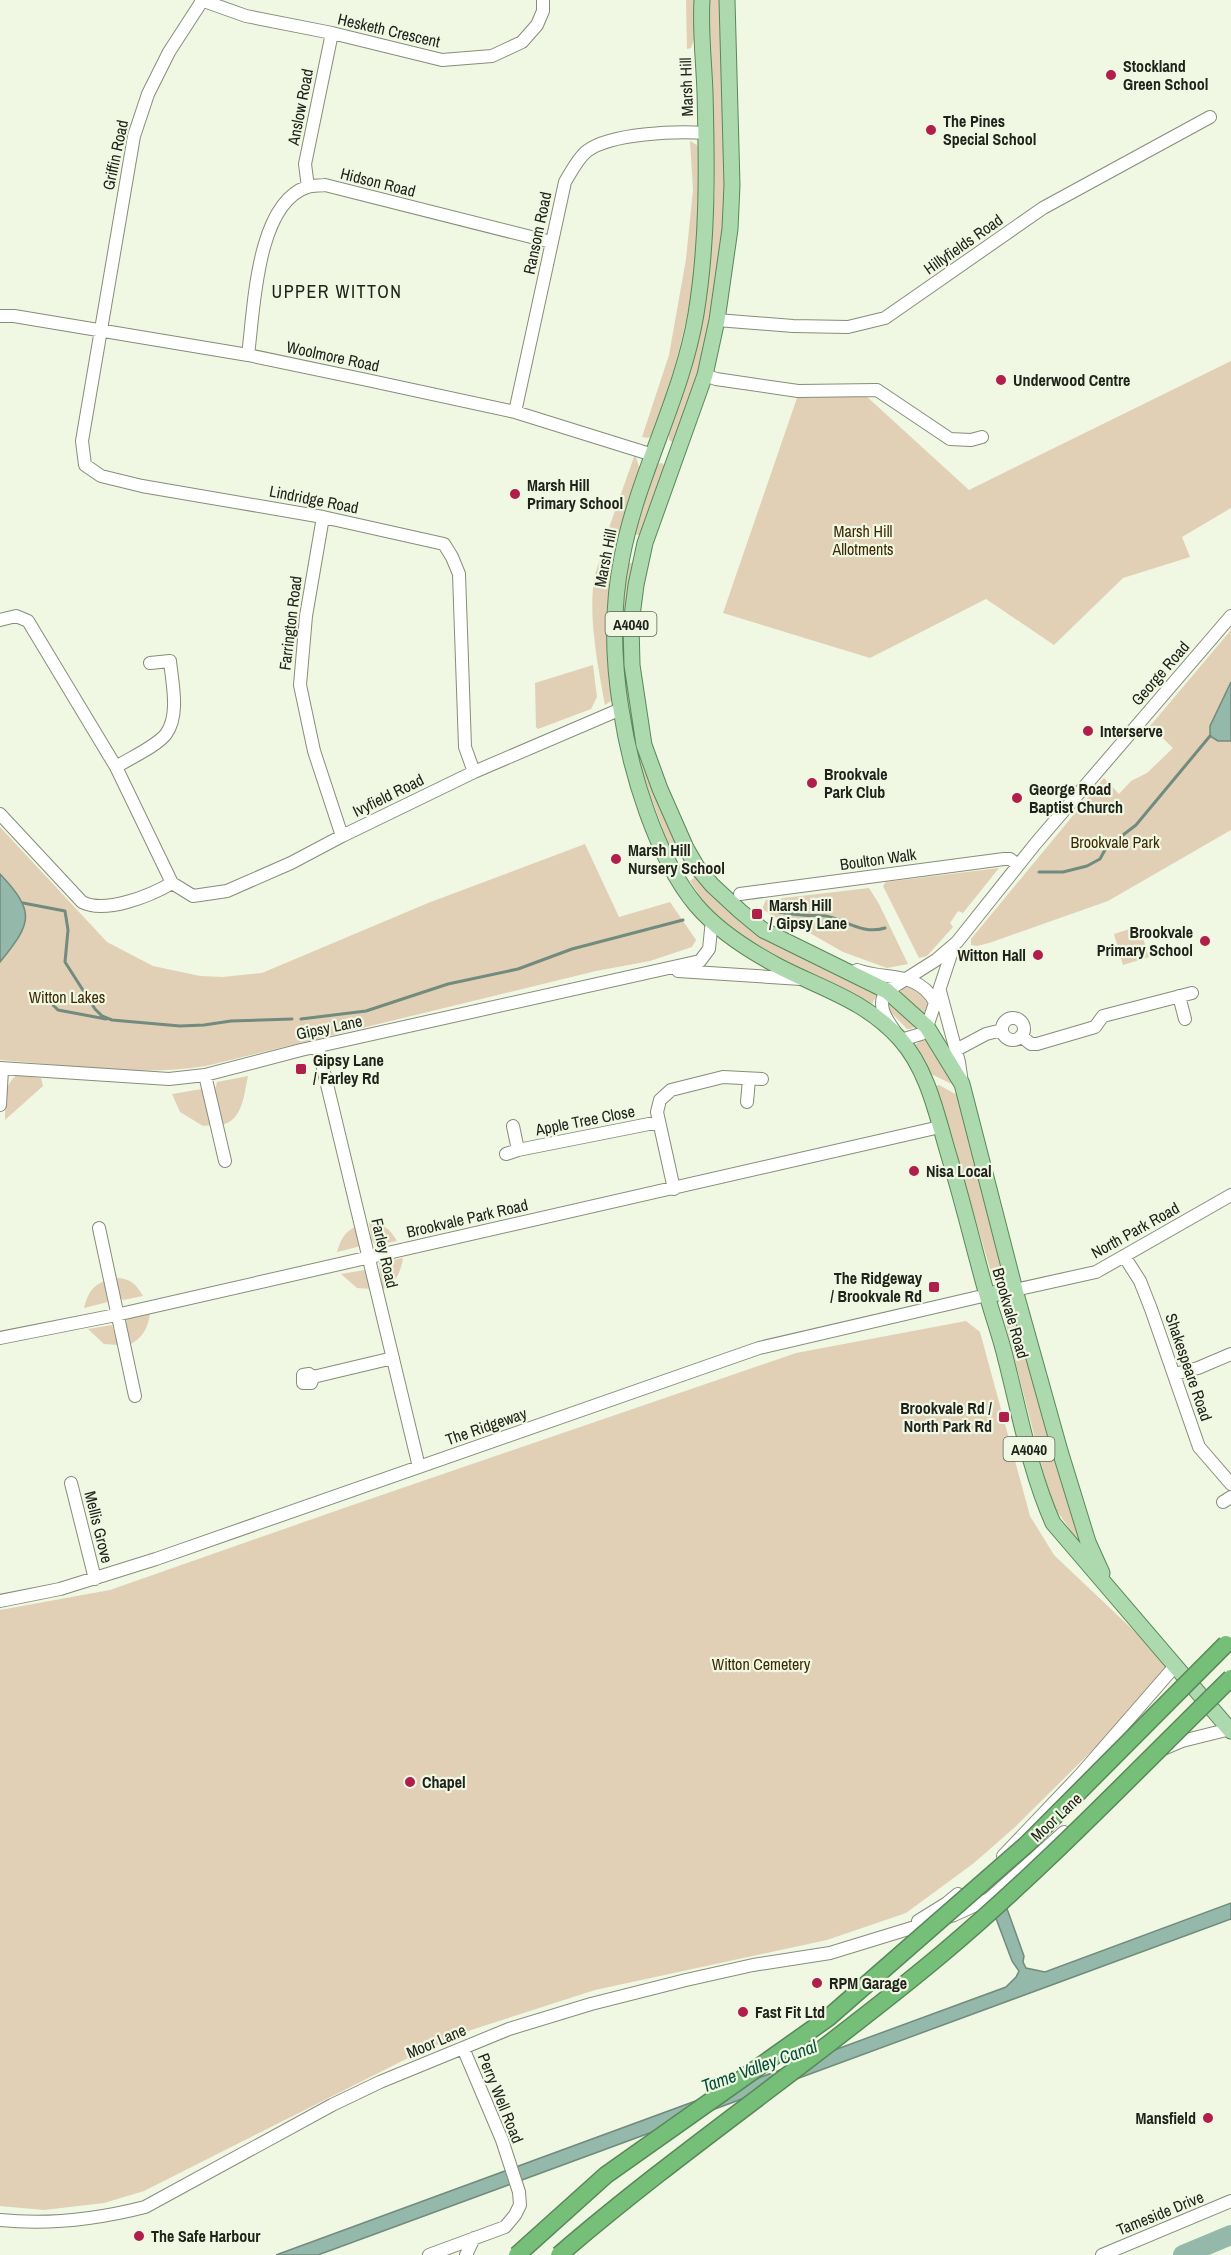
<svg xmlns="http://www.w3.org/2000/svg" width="1231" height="2255" viewBox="0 0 1231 2255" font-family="'Archivo Narrow',sans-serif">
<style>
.green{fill:#e1d0b6}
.water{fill:#94b8a9;stroke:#718b7e;stroke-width:1.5}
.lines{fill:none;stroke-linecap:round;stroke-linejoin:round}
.stream{stroke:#718b7e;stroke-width:3}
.river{stroke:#94b8a9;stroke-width:20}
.minor-casing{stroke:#878d7a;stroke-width:14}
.major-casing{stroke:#588858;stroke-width:17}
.minor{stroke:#fff;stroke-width:12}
.major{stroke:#add9af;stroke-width:15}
.highway-bridge-casing{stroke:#588858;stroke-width:19;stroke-linecap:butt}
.highway-bridge{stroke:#76bf79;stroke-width:16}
.poi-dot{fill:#b01e4b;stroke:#f0f7e2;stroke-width:2}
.labels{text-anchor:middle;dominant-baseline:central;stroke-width:4.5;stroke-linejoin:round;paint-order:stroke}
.shield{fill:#f0f7e2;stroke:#5e6357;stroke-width:1.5}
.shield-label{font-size:15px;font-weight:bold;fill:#20231b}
.street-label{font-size:16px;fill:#20231b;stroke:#f0f7e2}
.poi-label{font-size:16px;font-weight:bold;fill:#20231b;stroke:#f0f7e2;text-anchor:start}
.park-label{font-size:16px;fill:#3e2903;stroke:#f0f7e2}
.neighbourhood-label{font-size:18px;letter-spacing:1.5px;fill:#20231b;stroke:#f0f7e2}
.water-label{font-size:18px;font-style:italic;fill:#054e3a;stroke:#f0f7e2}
</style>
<rect width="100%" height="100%" fill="#f0f7e2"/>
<path class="green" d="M686 0H695L694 39 691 48 687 49Z
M709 0H721L720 40 724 98 726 216 710 327 694 389 676 440 672 442 669 440V433L681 394 709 268 715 190Z
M690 141 697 145 700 155C699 181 701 208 699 234 694 303 675 370 654 435L648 438 642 437 669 355 686 259 693 190Z
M1231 361V508L1182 537 1190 557 1123 578 1054 645 986 599 870 658 723 613 797 398 865 395 969 490Z
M635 454 640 470 615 547 609 548 603 545Z
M662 463 665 466 641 536 635 534 657 464Z
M602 556 606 558 611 593 614 696 611 701 605 705C598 665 582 592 602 556Z
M628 563H634L628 679 678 844 670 849 639 764 624 679 622 618Z
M1231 630V830L1108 901 989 943 977 946 971 945V939L1104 778 1119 794 1131 781 1147 773 1173 748 1150 726Z
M593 665 597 697 591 709 538 729 536 727 535 683Z
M0 827 107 942 153 966 200 976 223 977 262 973 428 903 585 844 619 917 670 902 696 940 692 947 650 961 596 971 206 1066C139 1077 67 1065 0 1060Z
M686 861 718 897 879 991 872 1004C821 978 752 951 711 911 703 903 697 891 690 881L694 878Z
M999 868 963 913 958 911 950 923 953 927 927 956 919 958 883 886 886 882Z
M869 888 879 904 908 964 887 968 843 952 808 932 785 923 762 909 766 900Z
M1139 926 1149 957 1123 965 1114 934Z
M911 987 919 991 928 999 926 1014H923L899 995 903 988Z
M887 1001 917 1026 910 1029H907L886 1007Z
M922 1040H929L956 1086 931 1074 915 1045Z
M17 1075 41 1078 43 1086 5 1120C6 1103 2 1086 17 1075Z
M248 1076C244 1094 243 1121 221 1125L215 1090 217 1082Z
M939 1085 959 1096 1004 1270 996 1275 991 1272 936 1086Z
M202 1089 204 1090 213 1125 203 1126 180 1112 172 1094Z
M369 1223C383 1223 389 1228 397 1241L376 1245 372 1241Z
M357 1226 361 1246 337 1252C341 1239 344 1232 357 1226Z
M403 1258C401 1272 395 1284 382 1290L379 1263Z
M365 1270 371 1289 357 1288 341 1274Z
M116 1278C130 1278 136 1284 143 1296L123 1300 119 1296Z
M104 1281 108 1302 84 1308C88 1294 91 1287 104 1281Z
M1008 1304 1012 1305 1079 1538 1077 1540 1055 1508 1045 1478 1002 1309 1003 1305Z
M150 1314C148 1328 142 1339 129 1345L126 1318Z
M966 1321 980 1332 1030 1516 1054 1555 1171 1666 1117 1726 1015 1827 974 1863 906 1913 827 1940 595 1990 471 2030 412 2056 144 2191 104 2203 44 2210 0 2206V1610L110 1590 344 1508 796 1353Z
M112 1325 118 1345 104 1344 88 1329Z"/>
<path class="water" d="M1231 682V741H1218L1210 736V726Z
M0 874C36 912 32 923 0 962Z
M1231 1903V1919L318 2255H276L1006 1987 1016 1977 1019 1971 1012 1961 994 1913 1006 1906 1024 1956 1023 1962 1026 1968 1045 1972Z"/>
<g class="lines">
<path class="stream" d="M1039 872H1063L1087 866 1100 859 1106 848 1136 825 1210 736
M23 903 65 911 68 930 65 962 95 1009 102 1016 112 1020 180 1026 204 1025 231 1021 292 1019
M779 912C786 913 795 915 802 915 810 916 818 915 826 916 846 920 863 935 885 928
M53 1005 58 1010 106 1019
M301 1019 366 1011 448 984 518 969 572 949 683 920"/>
<path class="river" d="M1183 2255 1231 2235"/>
<defs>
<path id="minor" d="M201 0 246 16 332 33 442 60 492 56 522 42 537 25 543 11V0
M202 1 169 52 148 94 134 136 82 441 85 465 101 476 142 486 323 517 444 544 452 557 459 574 465 747 474 772
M308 187 305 164 332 33
M0 316H14L248 355 367 380 515 412 653 455
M717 320 793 326 848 327 885 318 1043 208 1210 117
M248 355C254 310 256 204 307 187 313 185 320 186 325 185L551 242
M705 375 716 379 798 391 877 390 950 439 971 440 982 437
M515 412 565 182C571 172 578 158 587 151 611 133 676 131 706 133
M323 517 306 616 300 685 314 751 342 836
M0 620 16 616 28 621 116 767 172 883 193 896 227 891 291 863 342 836 474 772 621 709
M116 767C130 758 157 746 166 734 180 715 172 682 170 661L150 663
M0 814 82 902C105 914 150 896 172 883
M740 894 1004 859H1010L1018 865
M954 945 927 1027 921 1034 901 1040C892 1026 873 1007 887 991L936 960 957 942 1036 843 1231 616
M857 970C887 981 917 970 935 1002
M678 971 801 979
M940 991 959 1062 962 1083
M1179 996 1185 1019
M1002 1029a11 11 0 1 1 22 0a11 11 0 1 1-22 0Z
M1021 1036 1031 1044H1037L1095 1027 1103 1016 1192 993
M318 1047 419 1467
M956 1050 986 1034 1002 1030
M0 1068 169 1079 205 1075 301 1050 700 961 709 949 712 920
M205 1075 225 1161
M747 1102 749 1079
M0 1105 2 1069
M513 1126 518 1150
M506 1154 518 1150 659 1122
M674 1189 657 1112 660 1100 671 1090 723 1077 762 1079
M99 1228 135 1396
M1124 1256 1140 1281 1151 1309 1199 1447 1231 1484
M1015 1290 1096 1272 1231 1195
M0 1338 116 1315 940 1127
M1175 1374 1198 1368 1231 1354
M313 1377 309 1374 303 1375V1383H311L313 1377 393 1358
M71 1483 95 1579
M1223 1502 1231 1497
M0 1601 60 1589 156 1559 759 1348 987 1295
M1163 1749 1182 1741 1230 1729
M1003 1856 1080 1775 1175 1666
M918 1921 947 1903 958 1894
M0 2220C48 2225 98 2219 145 2207L332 2105 380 2082 509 2029 591 2004 686 1980 753 1965 830 1953 954 1915 989 1899 1064 1832
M429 2255 505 2227 515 2215 520 2205 519 2192 502 2140 463 2048
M466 2255 474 2238
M1102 2255 1231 2201"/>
<path id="major" d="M702 0C700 31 704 62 705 93 707 167 708 241 696 314 682 398 638 473 622 557 612 606 613 660 621 709 630 770 656 857 696 905 718 931 748 950 778 966 822 989 865 1000 900 1039 928 1070 937 1116 949 1156 963 1202 974 1249 987 1295 993 1317 1001 1338 1006 1360 1020 1415 1030 1471 1053 1523L1231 1731
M727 0 732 185 730 229 717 320 705 375 645 543 636 585 631 624 632 665 644 745 660 789 686 848 697 867 712 885 740 911 763 930 887 991 927 1027 962 1084 1015 1290 1060 1451 1088 1542 1102 1573
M987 1295 1015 1290"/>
</defs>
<use href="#minor" class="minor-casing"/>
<use href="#major" class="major-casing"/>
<use href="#minor" class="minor"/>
<use href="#major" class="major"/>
<defs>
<path id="highway-bridge" d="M517 2255 606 2175 828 2018 1026 1845 1226 1644
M559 2255C682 2149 818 2058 943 1953 1044 1868 1136 1771 1231 1678"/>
</defs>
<use href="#highway-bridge" class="highway-bridge-casing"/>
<use href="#highway-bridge" class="highway-bridge"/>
</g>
<g class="poi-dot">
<circle cx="1111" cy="75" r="6"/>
<circle cx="931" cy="130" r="6"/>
<circle cx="1001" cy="380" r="6"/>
<circle cx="515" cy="494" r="6"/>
<circle cx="1088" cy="731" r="6"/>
<circle cx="812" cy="783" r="6"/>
<circle cx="1017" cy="798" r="6"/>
<circle cx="616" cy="859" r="6"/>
<rect x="751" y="908" width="12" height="12" rx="3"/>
<circle cx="1205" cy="941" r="6"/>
<circle cx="1038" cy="955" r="6"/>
<rect x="295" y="1063" width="12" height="12" rx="3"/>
<circle cx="914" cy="1171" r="6"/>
<rect x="928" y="1281" width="12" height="12" rx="3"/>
<rect x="998" y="1411" width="12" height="12" rx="3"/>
<circle cx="410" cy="1782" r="6"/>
<circle cx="817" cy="1983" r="6"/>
<circle cx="743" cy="2012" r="6"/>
<circle cx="1208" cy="2118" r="6"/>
<circle cx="139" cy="2236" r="6"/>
</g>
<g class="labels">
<g class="shield">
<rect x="605.5" y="612" width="51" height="24" rx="4.5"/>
<rect x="1003.5" y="1437" width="51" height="24" rx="4.5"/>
</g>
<g class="shield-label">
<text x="631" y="624">A4040</text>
<text x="1029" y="1449">A4040</text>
</g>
<g class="street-label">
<text transform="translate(389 30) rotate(13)">Hesketh Crescent</text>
<text transform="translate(686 87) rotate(-92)">Marsh Hill</text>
<text transform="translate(300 107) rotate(-79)">Anslow Road</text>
<text transform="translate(115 155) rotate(-78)">Griffin Road</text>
<text transform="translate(378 182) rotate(14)">Hidson Road</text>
<text transform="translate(537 233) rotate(-78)">Ransom Road</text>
<text transform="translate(963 244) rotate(-35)">Hillyfields Road</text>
<text transform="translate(333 356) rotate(12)">Woolmore Road</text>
<text transform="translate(314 499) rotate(11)">Lindridge Road</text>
<text transform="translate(605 558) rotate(-79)">Marsh Hill</text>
<text transform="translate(290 623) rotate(-83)">Farrington Road</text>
<text transform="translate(1160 673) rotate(-49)">George Road</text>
<text transform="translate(388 795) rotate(-26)">Ivyfield Road</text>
<text transform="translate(878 859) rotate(-8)">Boulton Walk</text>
<text transform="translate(329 1027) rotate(-12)">Gipsy Lane</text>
<text transform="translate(585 1120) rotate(-11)">Apple Tree Close</text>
<text transform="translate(467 1218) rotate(-13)">Brookvale Park Road</text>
<text transform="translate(1135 1230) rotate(-29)">North Park Road</text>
<text transform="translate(385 1253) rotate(77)">Farley Road</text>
<text transform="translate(1011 1313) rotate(74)">Brookvale Road</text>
<text transform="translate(1189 1367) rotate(71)">Shakespeare Road</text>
<text transform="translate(486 1426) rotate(-19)">The Ridgeway</text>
<text transform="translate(99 1527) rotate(76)">Mellis Grove</text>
<text transform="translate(1056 1817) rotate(-43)">Moor Lane</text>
<text transform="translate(436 2041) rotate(-23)">Moor Lane</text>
<text transform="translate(501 2098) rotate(68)">Perry Well Road</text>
<text transform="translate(1160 2213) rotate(-22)">Tameside Drive</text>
</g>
<g class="poi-label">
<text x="1123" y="66">Stockland<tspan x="1123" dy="18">Green School</tspan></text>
<text x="943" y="121">The Pines<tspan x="943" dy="18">Special School</tspan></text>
<text x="1013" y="380">Underwood Centre</text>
<text x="527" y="485">Marsh Hill<tspan x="527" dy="18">Primary School</tspan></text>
<text x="1100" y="731">Interserve</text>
<text x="824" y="774">Brookvale<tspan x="824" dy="18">Park Club</tspan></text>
<text x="1029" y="789">George Road<tspan x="1029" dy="18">Baptist Church</tspan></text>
<text x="628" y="850">Marsh Hill<tspan x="628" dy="18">Nursery School</tspan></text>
<text x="769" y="905">Marsh Hill<tspan x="769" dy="18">/ Gipsy Lane</tspan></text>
<text x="1193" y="932" text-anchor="end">Brookvale<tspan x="1193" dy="18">Primary School</tspan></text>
<text x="1026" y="955" text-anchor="end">Witton Hall</text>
<text x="313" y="1060">Gipsy Lane<tspan x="313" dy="18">/ Farley Rd</tspan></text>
<text x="926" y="1171">Nisa Local</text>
<text x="922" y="1278" text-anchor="end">The Ridgeway<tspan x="922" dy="18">/ Brookvale Rd</tspan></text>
<text x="992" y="1408" text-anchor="end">Brookvale Rd /<tspan x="992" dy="18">North Park Rd</tspan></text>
<text x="422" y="1782">Chapel</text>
<text x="829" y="1983">RPM Garage</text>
<text x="755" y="2012">Fast Fit Ltd</text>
<text x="1196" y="2118" text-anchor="end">Mansfield</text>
<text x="151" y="2236">The Safe Harbour</text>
</g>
<g class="park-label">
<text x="863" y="531">Marsh Hill<tspan x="863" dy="18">Allotments</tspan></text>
<text x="1115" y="842">Brookvale Park</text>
<text x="67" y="997">Witton Lakes</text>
<text x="761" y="1664">Witton Cemetery</text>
</g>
<g class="neighbourhood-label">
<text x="337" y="291">UPPER WITTON</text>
</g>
<g class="water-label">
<text transform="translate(759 2066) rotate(-20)">Tame Valley Canal</text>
</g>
</g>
</svg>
